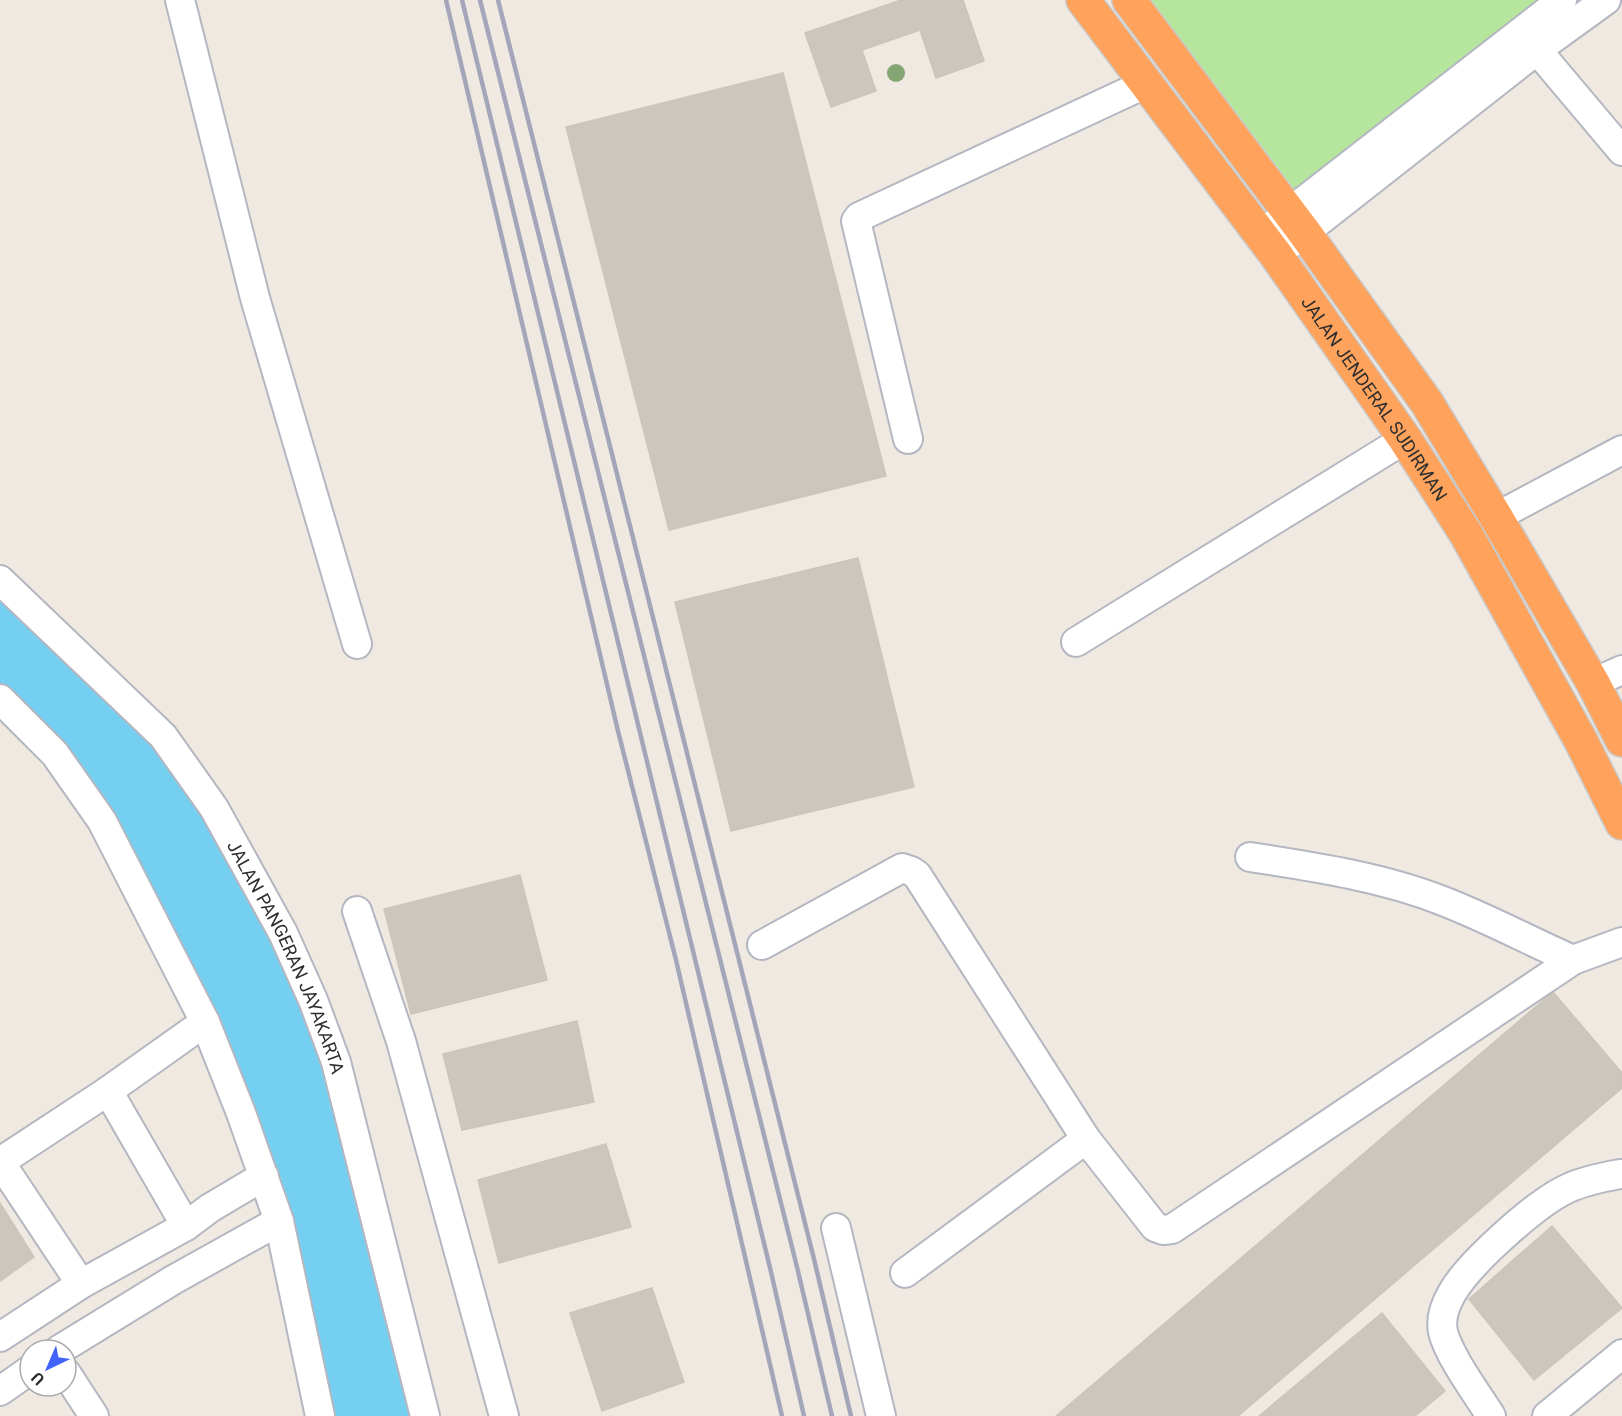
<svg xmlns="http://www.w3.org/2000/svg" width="1622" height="1416" viewBox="0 0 1622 1416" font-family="Roboto,sans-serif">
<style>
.green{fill:#b6e59e}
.water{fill:#75cff0}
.building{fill:#cbc7bf;stroke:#cbc5ba;stroke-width:1.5}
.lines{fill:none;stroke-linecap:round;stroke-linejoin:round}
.minor-casing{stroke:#b4b7c1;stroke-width:32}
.highway-casing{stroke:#c9c9c9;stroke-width:36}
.minor{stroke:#fff;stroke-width:28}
.highway{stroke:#ffa35c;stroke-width:33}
.rail{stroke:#a3a6b8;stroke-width:4.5}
.tree{fill:#84a574}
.labels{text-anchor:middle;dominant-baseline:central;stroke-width:5;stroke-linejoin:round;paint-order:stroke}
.street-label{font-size:18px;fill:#2e2e2e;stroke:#fff}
</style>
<rect width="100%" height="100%" fill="#efe9e1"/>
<path class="green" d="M1129 0H1558L1286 210Z"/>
<path class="water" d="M0 580 163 736 283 933 427 1416H320L279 1221 102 821 0 699Z"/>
<path class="building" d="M901 0H963L984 61 936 78 920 30 862 50 876 91 831 107 805 33Z
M783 73 886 476 669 530 566 127Z
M858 558 914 787 731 831 675 602Z
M520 875 547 980 411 1014 384 909Z
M1553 992 1622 1073V1088L1238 1416H1056Z
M577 1021 594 1102 462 1130 443 1054Z
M606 1144 631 1227 499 1263 478 1180Z
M0 1203 34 1257 0 1281Z
M1552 1226 1622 1308 1534 1380 1469 1299Z
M652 1288 684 1382 602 1411 570 1313Z
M1382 1313 1445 1391 1415 1416H1259Z"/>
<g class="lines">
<defs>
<g id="minor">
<path d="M180 0 255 298 357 644"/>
<path d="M1537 50 1622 151"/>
<path d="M1260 235 1562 0"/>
<path d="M1276 255 1537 50 1606 0"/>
<path d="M908 439 856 221 859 217 1147 83"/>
<path d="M1496 517 1622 450"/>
<path id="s1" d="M0 580 163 736 214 808 283 933 313 1000 336 1062 425 1416"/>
<path d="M1076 642 1405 439"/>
<path d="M1593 683 1622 670"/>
<path d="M0 699 55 754 102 821 205 1022 241 1113 279 1221 320 1416"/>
<path d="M1250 857C1315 867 1382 877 1443 901 1487 918 1530 941 1573 960"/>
<path d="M357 911 401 1041 504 1416"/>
<path d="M762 945 902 868 911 871 917 875 1086 1139 1155 1227 1163 1230 1172 1229 1573 960 1622 942"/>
<path d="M108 1091 186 1226"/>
<path d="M0 1162 108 1091 205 1022"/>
<path d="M0 1162 81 1284"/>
<path d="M836 1228 881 1416"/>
<path d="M905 1273 1086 1139"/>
<path d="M0 1337 81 1284 186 1226 210 1208 264 1176"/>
<path d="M59 1350 173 1280 279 1221"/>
<path d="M66 1373 94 1416"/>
<path d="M0 1391 30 1370"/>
<path d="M1491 1416C1477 1394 1449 1356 1443 1332 1440 1318 1445 1305 1452 1293 1469 1263 1539 1200 1571 1187 1587 1180 1604 1177 1620 1174"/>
<path d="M1547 1416 1622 1354"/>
</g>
<g id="highway">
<path id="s2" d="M1083 0 1276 255 1405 439 1466 534 1581 741 1622 823"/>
<path d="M1129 0 1304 232 1427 403 1496 517 1593 683 1622 740"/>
</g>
</defs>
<use href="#minor" class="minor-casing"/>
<use href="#highway" class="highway-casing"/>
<use href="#minor" class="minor"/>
<use href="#highway" class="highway"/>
<path class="rail" d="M446 0 618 731 676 960 782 1416
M462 0 771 1272 804 1416
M480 0 797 1267 832 1416
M498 0 814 1259 851 1416"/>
</g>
<circle class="tree" cx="896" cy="73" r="9"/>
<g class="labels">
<g class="street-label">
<text stroke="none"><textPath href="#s2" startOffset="494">JALAN JENDERAL SUDIRMAN</textPath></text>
<text stroke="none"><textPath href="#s1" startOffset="480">JALAN PANGERAN JAYAKARTA</textPath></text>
</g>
</g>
<g transform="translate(48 1368) rotate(224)"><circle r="28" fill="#ffffff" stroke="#ababab" stroke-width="1.5"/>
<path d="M0-4.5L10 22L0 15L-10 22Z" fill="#4264fb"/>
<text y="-9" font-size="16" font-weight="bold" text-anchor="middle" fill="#2e2e2e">U</text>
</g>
</svg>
